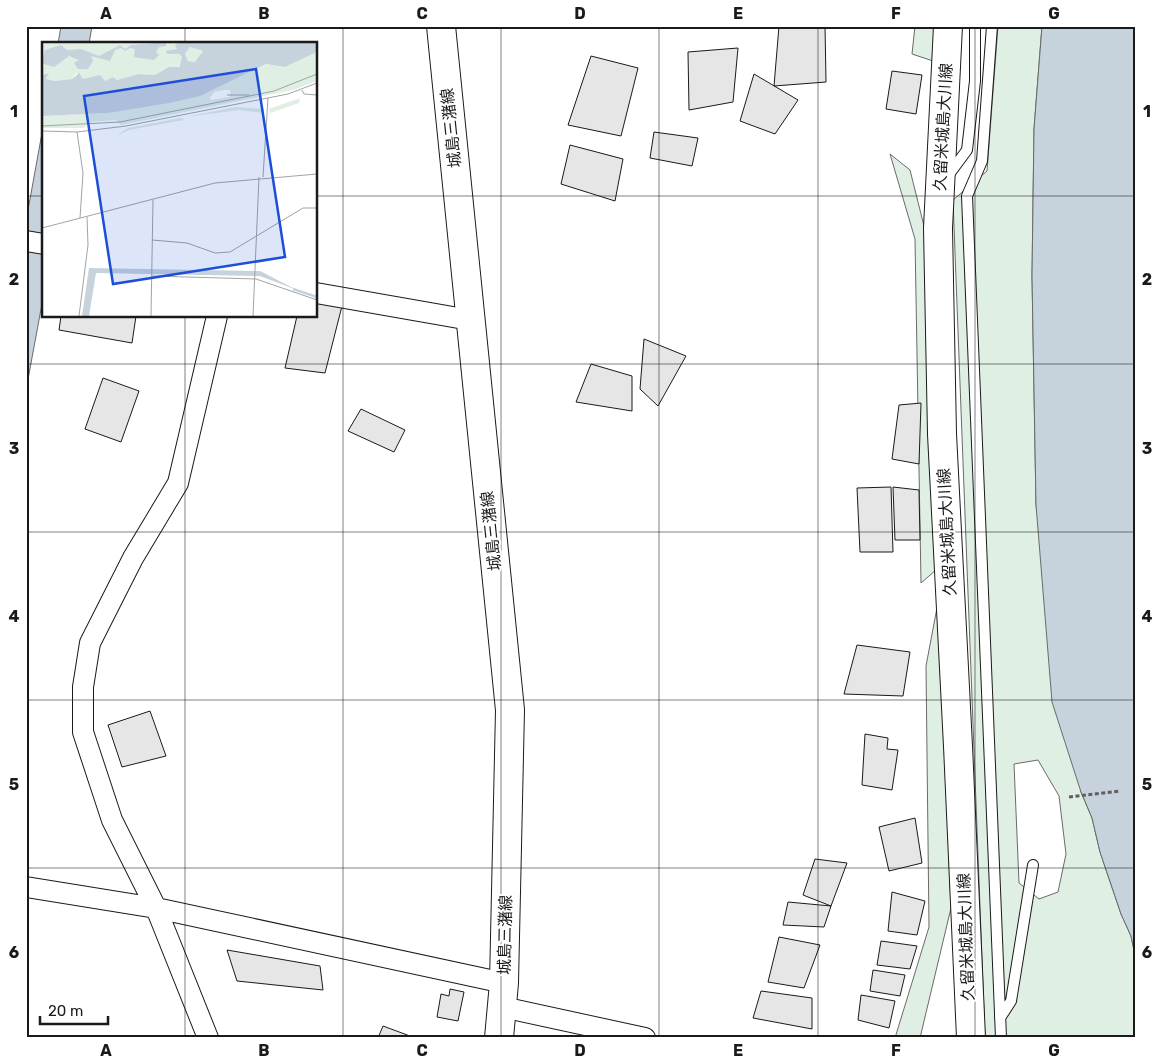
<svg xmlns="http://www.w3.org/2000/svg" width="1161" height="1064" viewBox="0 0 1161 1064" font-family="Rubik,'Noto Sans JP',sans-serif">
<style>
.green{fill:#e0efe3;stroke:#6a6a6a;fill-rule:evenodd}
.water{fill:#c6d2dc;stroke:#6a6a6a}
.building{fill:#e6e6e6;stroke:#1a1a1a}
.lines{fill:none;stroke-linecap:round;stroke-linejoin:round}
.lane-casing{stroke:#1a1a1a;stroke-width:12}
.street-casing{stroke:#1a1a1a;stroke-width:22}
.secondary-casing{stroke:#1a1a1a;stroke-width:30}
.primary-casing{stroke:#1a1a1a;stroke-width:30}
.path{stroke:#5f5f5f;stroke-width:3;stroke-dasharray:4 2.5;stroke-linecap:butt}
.lane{stroke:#fff;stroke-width:10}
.street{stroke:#fff;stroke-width:20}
.secondary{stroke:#fff;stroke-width:28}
.primary{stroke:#fff;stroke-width:28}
.grid{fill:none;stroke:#1a1a1a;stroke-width:1;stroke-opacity:0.55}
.labels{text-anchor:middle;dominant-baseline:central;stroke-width:4;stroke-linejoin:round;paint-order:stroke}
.street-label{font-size:16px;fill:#1a1a1a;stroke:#fff}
.inset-river{fill:none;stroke:#c6d2dc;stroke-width:2.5}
.inset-road{fill:none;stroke:#a3a3a3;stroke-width:1}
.view{fill:#1d4ed8;fill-opacity:0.15;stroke:#1d4ed8;stroke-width:2.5}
.inset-edge{fill:none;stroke:#1a1a1a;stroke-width:2.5}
.neatline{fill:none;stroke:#1a1a1a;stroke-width:2}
.grid-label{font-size:16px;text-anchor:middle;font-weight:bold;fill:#1a1a1a}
</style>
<rect width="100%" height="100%" fill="#fff"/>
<path class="green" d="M915 26H935L933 61 912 54Z
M998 26H1042L1034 129 1032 276 1036 505 1081 792 1092 818 1100 852 1121 914 1131 936 1135 955V1038H985L953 200 987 171ZM1038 760 1059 796 1066 854 1058 892 1039 899 1019 883 1014 764Z
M890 154 910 170 927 238 937 569 921 583 915 239Z
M939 597 951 908 920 1038H895L929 927 926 666Z"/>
<path class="water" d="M61 26H92L89 44H58Z
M1042 26H1135V955L1131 936 1121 914 1100 852 1092 818 1081 792 1052 702 1036 505 1032 276 1034 129Z
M44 122V293L26 390V221Z"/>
<path class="building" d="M779 26H825L826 82 774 86Z
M738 48 733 102 689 110 688 52Z
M591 56 638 68 621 136 568 125Z
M892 71 922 75 916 114 886 109Z
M754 74 798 100 775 134 740 121Z
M654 132 698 138 692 166 650 158Z
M570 145 623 159 615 201 561 184Z
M316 302 342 306 325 373 285 368 297 316H316Z
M61 316H136L132 343 59 330Z
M644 339 686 356 658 406 640 389Z
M591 364 632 376V411L576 402Z
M103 378 139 391 121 442 85 429Z
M921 403 919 464 892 459 899 405Z
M361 409 405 430 394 452 348 431Z
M891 487 893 552H860L857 488Z
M893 487 919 490 920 540H895Z
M857 645 910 652 903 696 844 694Z
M150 711 166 756 122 767 108 725Z
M865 734 888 738 887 749 898 750 892 790 862 785Z
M915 818 922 863 889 871 879 827Z
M815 859 847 863 831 906 803 895Z
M892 892 925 901 917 935 888 931Z
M788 902 831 906 824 927 783 925Z
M779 937 820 945 804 988 768 982Z
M881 941 917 946 910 969 877 965Z
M227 950 320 966 323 990 237 981Z
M873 970 905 975 900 996 870 991Z
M450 989 464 992 458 1021 437 1017 441 994 449 996Z
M761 991 812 998V1029L753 1018Z
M861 995 895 1001 889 1028 858 1020Z
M383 1026 410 1036V1038H378Z"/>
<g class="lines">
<defs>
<path id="lane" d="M992 26 982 161 967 196 1001 1038
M947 177 967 150 975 81V26
M1000 1018 1011 1001 1033 865"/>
<path id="street" d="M26 241 44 244
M316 293 470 320
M26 887 156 908 504 983
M502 1007 645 1038
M208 1038 156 908 112 820 83 732V687L90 643 133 558 178 483 217 316"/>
<path id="secondary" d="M441 26 510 710 504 983 499 1038"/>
<path id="primary" d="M948 26 938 228 942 434 958 746 971 1038"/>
</defs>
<use href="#lane" class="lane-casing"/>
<use href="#street" class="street-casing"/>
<use href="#secondary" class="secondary-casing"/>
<use href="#primary" class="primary-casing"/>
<path class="path" d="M1069 797 1120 791"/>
<use href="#lane" class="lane"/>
<use href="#street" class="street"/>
<use href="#secondary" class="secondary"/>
<use href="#primary" class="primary"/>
</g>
<path class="grid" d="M185 26V44M343 26V1038M501 26V1038M659 26V1038M818 26V1038M975 26V1038M26 196H44M316 196H1135M185 316V1038M26 364H1135M26 532H1135M26 700H1135M26 868H1135"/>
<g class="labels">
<g class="street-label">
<text transform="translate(943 127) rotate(-87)">久留米城島大川線</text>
<text transform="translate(451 128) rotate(-96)">城島三潴線</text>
<text transform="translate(491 531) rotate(-96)">城島三潴線</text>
<text transform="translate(947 532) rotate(-93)">久留米城島大川線</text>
<text transform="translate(505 935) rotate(-89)">城島三潴線</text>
<text transform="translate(966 937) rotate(-92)">久留米城島大川線</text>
</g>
</g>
<g transform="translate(42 42)">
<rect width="275" height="275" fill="#fff"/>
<path d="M0 1H138L140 15 136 25 113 33 96 32 75 38 71 35 63 39 41 37 34 31 30 37 13 39 4 37 7 31 0 33ZM148 5 161 9 154 20 146 19 143 12ZM275 10V39L251 48 79 83 74 78 47 80 42 86H0V74L66 71 172 47 224 22 243 25ZM182 48H188V55L169 58 168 55 173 50ZM258 56 257 61 228 71 227 67ZM194 65 222 67V71L197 68 144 75ZM139 76 142 78 87 88 74 94 86 86Z" fill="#e0efe3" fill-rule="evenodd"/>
<path d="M114 1H124V4L117 5 114 10 117 13 112 18 92 15 93 7 88 6 83 9 79 6 73 8 68 19 49 14 51 19 46 27H36L32 21 37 18 27 14 12 25 2 22 0 18 3 8 19 3 25 8 39 7 57 14 78 3 83 7 89 3ZM136 1H275V10L243 25 224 22 158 54 127 61 66 71 0 74V33L7 31 4 37 13 39 30 37 37 31 41 37 58 33 63 39 71 35 75 38 96 32 113 33 127 25H137L140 15 138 12H125L124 9 135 7 133 3ZM148 5 161 9 153 20 146 19 143 12ZM47 226 218 229 255 248 218 234 54 231 47 274H40Z" fill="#c6d2dc" fill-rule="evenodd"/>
<path class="inset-river" d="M251 247 275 255"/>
<path class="inset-road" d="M260 48 262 52 275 53M185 53H207M0 84 78 80 232 49 275 32M0 89 35 90 84 84 246 52 275 41M35 90 41 131 38 176M221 135 226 56M0 186 173 141 275 132M110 198 145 201 173 211 188 210 261 166H275M110 234 214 237 275 258M37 274 46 203 45 175M109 274 111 158M211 274 217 135"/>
<path class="view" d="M214 27 243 215 71 242 42 54Z"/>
<rect width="275" height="275" class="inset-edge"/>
</g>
<rect width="1161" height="1064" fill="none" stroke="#ffffff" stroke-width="55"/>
<path d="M40 1016v8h68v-8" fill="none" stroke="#1a1a1a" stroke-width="2.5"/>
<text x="48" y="1016" font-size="15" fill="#1a1a1a" stroke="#ffffff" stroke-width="4" paint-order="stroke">20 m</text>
<rect x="28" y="28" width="1106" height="1008" class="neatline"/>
<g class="grid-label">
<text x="106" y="19">A</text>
<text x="264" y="19">B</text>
<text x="422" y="19">C</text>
<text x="580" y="19">D</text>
<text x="738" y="19">E</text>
<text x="896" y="19">F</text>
<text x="1054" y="19">G</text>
<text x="14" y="117">1</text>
<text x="1147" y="117">1</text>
<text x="14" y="285">2</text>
<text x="1147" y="285">2</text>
<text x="14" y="454">3</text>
<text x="1147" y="454">3</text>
<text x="14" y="622">4</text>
<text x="1147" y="622">4</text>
<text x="14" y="790">5</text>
<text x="1147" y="790">5</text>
<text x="14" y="958">6</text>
<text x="1147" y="958">6</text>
<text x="106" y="1056">A</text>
<text x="264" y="1056">B</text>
<text x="422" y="1056">C</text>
<text x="580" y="1056">D</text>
<text x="738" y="1056">E</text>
<text x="896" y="1056">F</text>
<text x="1054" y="1056">G</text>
</g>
</svg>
